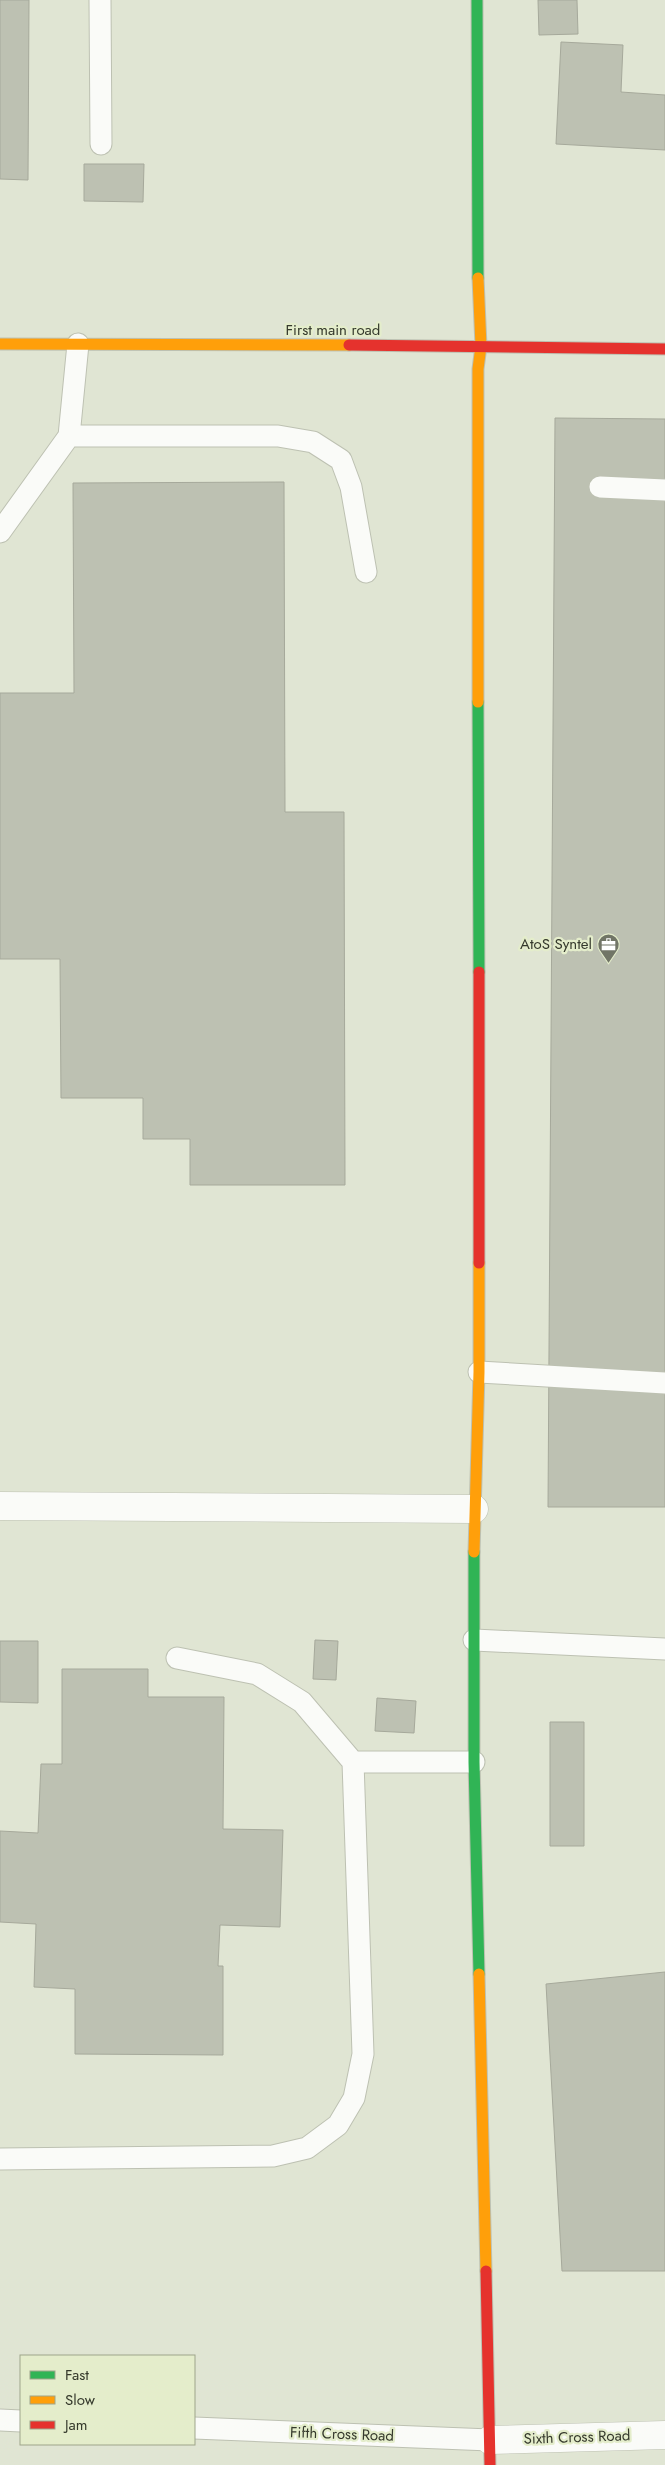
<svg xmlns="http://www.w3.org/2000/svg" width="665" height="2465" viewBox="0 0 665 2465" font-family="Jost,sans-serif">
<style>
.building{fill:#bdc1b2;stroke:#a6a99b}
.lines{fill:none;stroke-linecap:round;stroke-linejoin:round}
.lane-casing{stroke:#bdc1b2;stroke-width:23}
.street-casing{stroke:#bdc1b2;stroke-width:29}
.fast-casing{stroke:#bdc1b2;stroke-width:13}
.slow-casing{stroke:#bdc1b2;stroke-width:13}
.jam-casing{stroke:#bdc1b2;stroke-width:13}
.lane{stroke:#fafbf8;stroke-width:21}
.street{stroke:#fafbf8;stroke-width:28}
.fast{stroke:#30b455;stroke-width:11}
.slow{stroke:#ff9f0a;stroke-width:11}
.jam{stroke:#e5322d;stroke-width:11}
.labels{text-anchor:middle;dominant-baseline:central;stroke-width:4.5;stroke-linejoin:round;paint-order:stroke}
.street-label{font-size:15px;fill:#35392c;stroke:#e4edcb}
.poi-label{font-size:15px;fill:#35392c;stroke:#e4edcb;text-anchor:end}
</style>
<rect width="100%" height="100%" fill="#e0e5d3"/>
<path class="building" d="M0 0H29L28 180 0 179Z
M538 0H577L578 34 539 35Z
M561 42 623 45 621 92 665 95V150L556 144Z
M84 164H144L143 202 84 201Z
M555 418 665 419V1507H548Z
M284 482 285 812H344L345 1185H190V1139H143V1098H61L60 959H0V693H74L73 483Z
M315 1640 338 1641 336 1680 313 1679Z
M0 1641H38V1703L0 1702Z
M62 1669H148V1697H224L223 1829 283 1830 280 1927 220 1925 218 1966H223V2055L75 2054V1989L34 1987 36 1924 0 1922V1831L38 1833 41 1764H62Z
M377 1698 416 1701 414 1733 375 1731Z
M550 1722H584V1846H550Z
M665 1972V2271H562L546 1984Z"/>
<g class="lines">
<defs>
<path id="lane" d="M100 0 101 144
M69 436H278L313 442 341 460 351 487 366 572
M600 487 665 490
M0 532 69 436 78 344
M479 1372 665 1383
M474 1640 665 1649
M177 1658 257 1674 302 1702 353 1762
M0 2159 273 2156 307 2148 338 2125 354 2098 363 2054 353 1762H474
M0 2420 21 2421
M194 2428 490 2440"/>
<path id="street" d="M0 1506 474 1509
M490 2440 665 2435"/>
<path id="fast" d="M477 0 478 278
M478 702 479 972
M474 1552V1762L479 1974"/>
<path id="slow" d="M478 278 481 346 478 369V702
M0 344 349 345
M474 1552 479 1372V1263
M479 1974 486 2271"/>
<path id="jam" d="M349 345 665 349
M479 972V1263
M486 2271 490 2465"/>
</defs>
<use href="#lane" class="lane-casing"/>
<use href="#street" class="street-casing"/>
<use href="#fast" class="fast-casing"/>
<use href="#slow" class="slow-casing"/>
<use href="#jam" class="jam-casing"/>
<use href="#lane" class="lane"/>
<use href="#street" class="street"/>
<use href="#fast" class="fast"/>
<use href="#slow" class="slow"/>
<use href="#jam" class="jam"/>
</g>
<defs>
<symbol id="office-pin" viewBox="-11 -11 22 30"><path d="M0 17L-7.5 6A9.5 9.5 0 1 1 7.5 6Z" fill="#717566" stroke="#e4edcb"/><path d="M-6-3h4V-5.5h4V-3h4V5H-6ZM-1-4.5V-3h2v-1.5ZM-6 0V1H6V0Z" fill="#fff"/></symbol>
</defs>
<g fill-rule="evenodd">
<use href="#office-pin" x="596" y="932" width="25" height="34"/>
</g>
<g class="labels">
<g class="street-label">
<text x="333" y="330">First main road</text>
<text transform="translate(342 2434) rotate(2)">Fifth Cross Road</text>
<text transform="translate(577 2437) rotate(-2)">Sixth Cross Road</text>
</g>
<g class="poi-label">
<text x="592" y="944">AtoS Syntel</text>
</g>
</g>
<rect x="20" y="2355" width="175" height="90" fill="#e4edcb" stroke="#9ea58b"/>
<rect x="30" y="2371" width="25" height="8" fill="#30b455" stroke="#9ea58b"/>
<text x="65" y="2380" font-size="15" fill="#35392c">Fast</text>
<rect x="30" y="2396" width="25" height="8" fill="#ff9f0a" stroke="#9ea58b"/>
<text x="65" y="2405" font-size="15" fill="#35392c">Slow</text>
<rect x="30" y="2421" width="25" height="8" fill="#e5322d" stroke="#9ea58b"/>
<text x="65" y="2430" font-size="15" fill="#35392c">Jam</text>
</svg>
